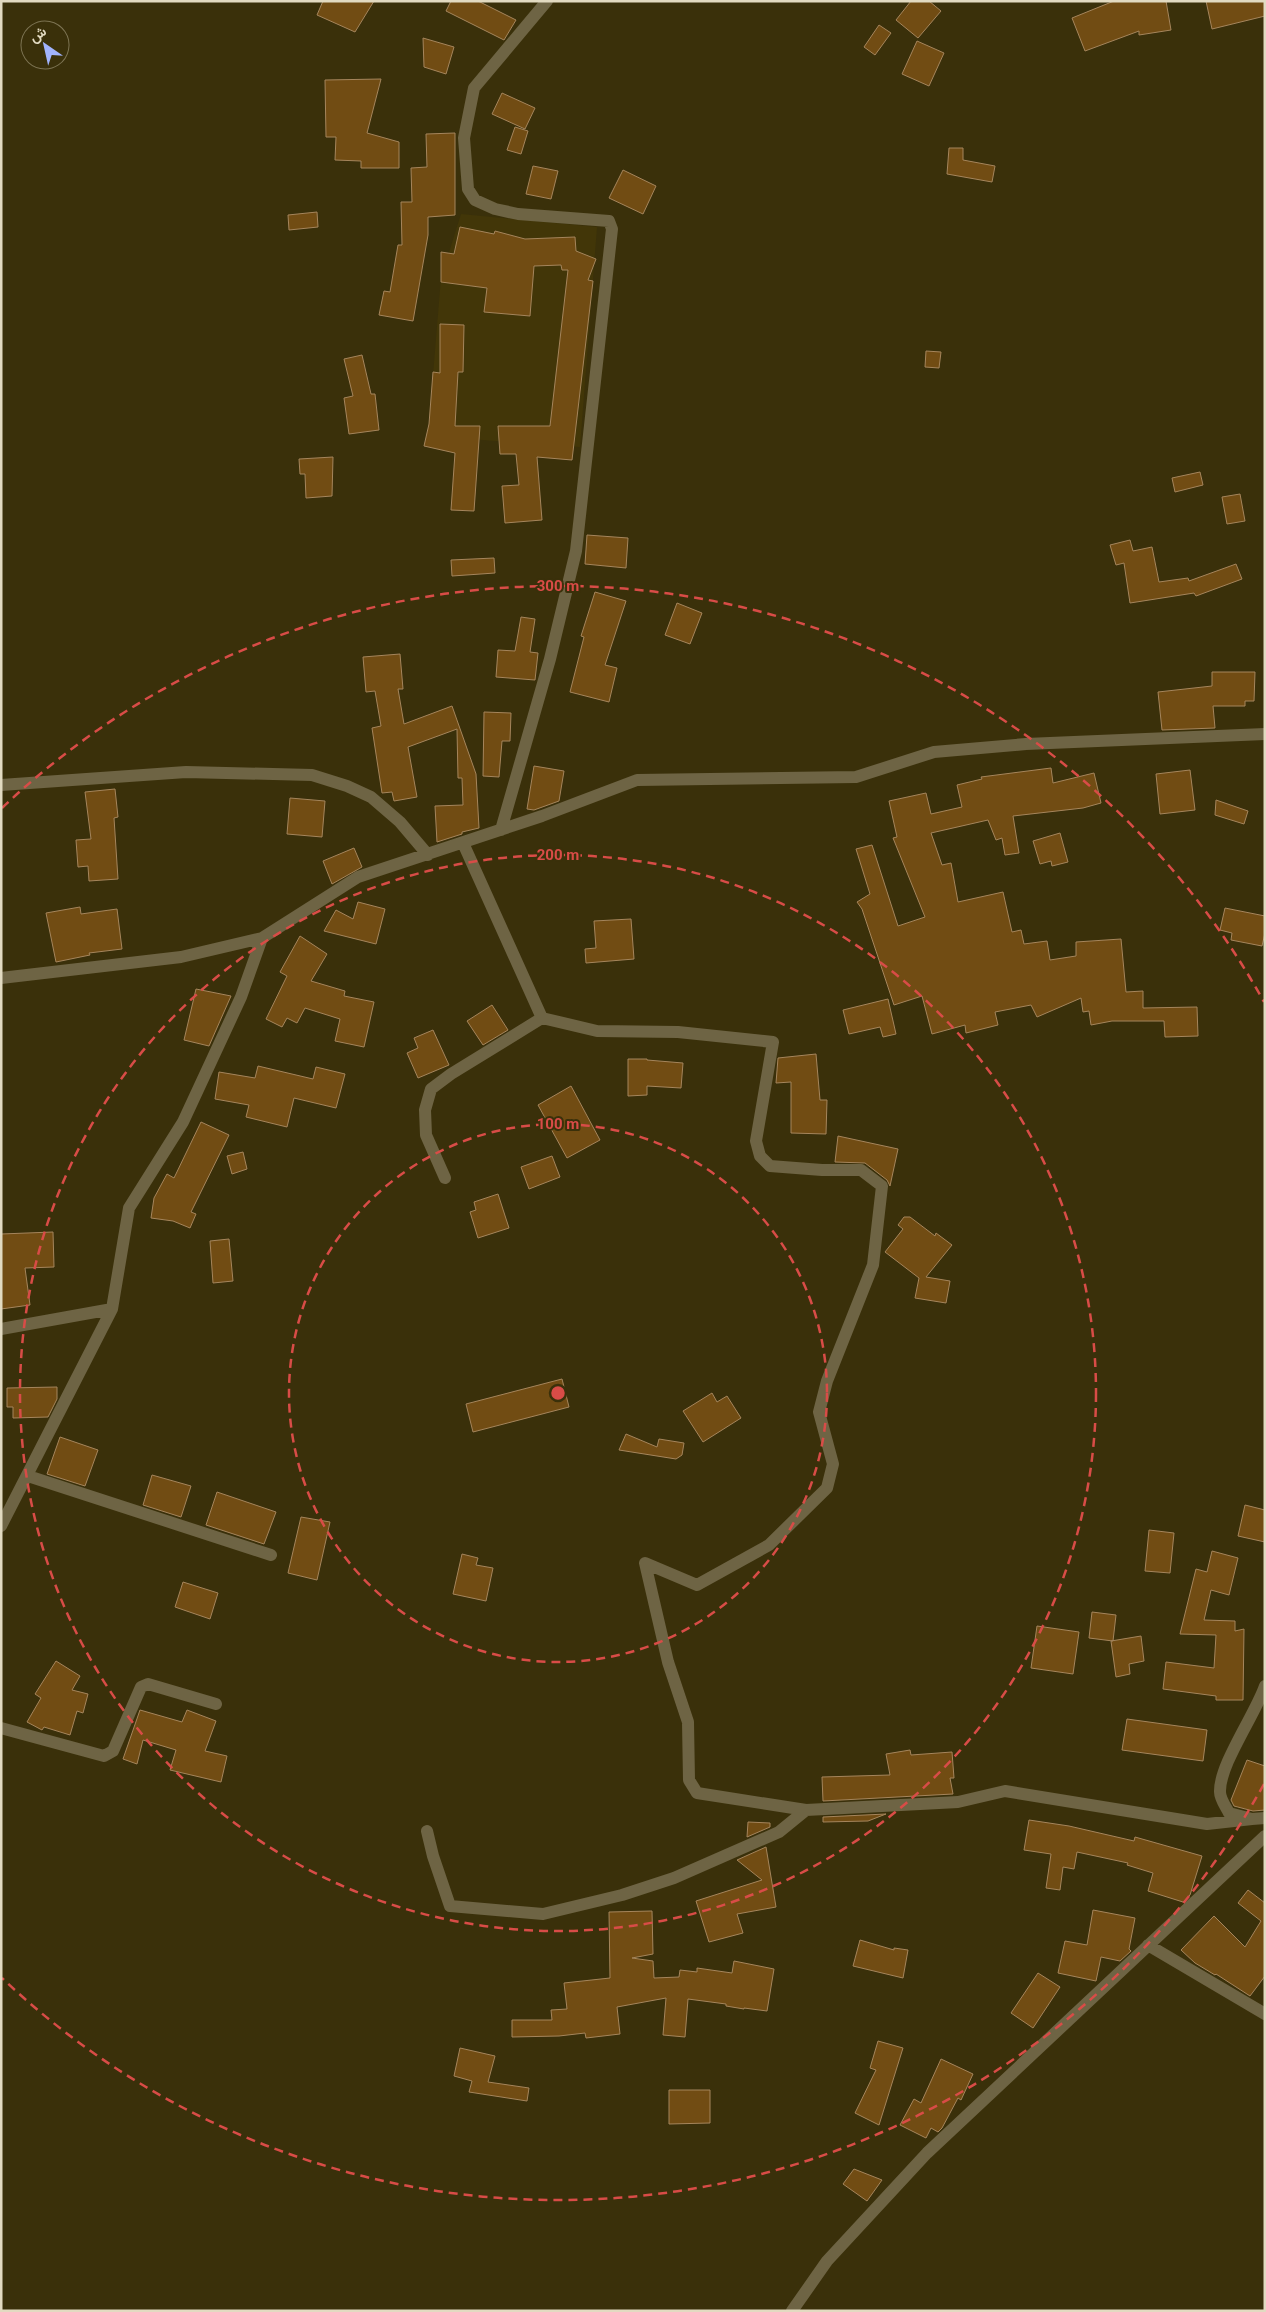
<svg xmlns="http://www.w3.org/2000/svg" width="1266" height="2312" viewBox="0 0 1266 2312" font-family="Roboto,Vazirmatn,sans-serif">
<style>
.built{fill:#423608}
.building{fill:#714c13;stroke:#a5855c}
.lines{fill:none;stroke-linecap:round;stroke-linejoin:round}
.street{stroke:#6e6444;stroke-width:12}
.ring{fill:none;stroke:#d84c47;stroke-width:2.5;stroke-dasharray:9 6}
.centre{fill:#d84c47;stroke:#3a300a;stroke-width:2.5}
.ring-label{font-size:15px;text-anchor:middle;font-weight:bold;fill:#d84c47;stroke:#3a300a;stroke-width:4;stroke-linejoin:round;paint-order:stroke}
</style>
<rect width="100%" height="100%" fill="#3a300a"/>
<path class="built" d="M461 214 597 227 580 447 428 436 441 278Z"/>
<path class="building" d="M323 1H374L355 32 317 15Z
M451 1H478L516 20 504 40 446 11Z
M911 1H929L941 11 918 38 896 20Z
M1114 1H1166L1171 30 1139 35V31L1085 51 1072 18Z
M1206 1H1265V16L1212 29Z
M879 25 891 33 875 55 864 47Z
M423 38 454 47 446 74 424 67Z
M917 41 944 53 929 86 902 74Z
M381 79 367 133 399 142V168H361V161L335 160 336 137H326L325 80Z
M502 93 535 108 525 129 492 114Z
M515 127 528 131 521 154 507 150Z
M455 133V215L428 217V235L413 321 379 315 384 291 390 292 398 245H402L401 202H412L411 168 427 167 426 134Z
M949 148H963V160L995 166 992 182 947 174Z
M533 166 558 171 551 199 526 194Z
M623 170 656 186 643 214 609 198Z
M317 212 318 227 289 230 288 215Z
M460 227 494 234 495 231 525 239 575 237 576 251 596 259 588 280 593 281 572 460 537 457 542 520 505 523 502 486 519 485 516 454H500L498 426H550L568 270H562L561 265 534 266 530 316 484 312 487 288 441 282V252L454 254Z
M440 324 464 325 463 372H458L455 426H480L474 511 451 510 455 453 424 446 429 424 433 372 440 373Z
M926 351 941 352 939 368 925 367Z
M362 355 371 394H375L379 430 349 434 344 398 353 396 344 359Z
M333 457 332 496 306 498 305 474H300L299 459Z
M1200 472 1203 485 1175 492 1172 478Z
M1240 494 1245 521 1227 524 1222 497Z
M587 535 628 538 626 568 585 564Z
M1130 540 1133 551 1152 547 1159 582 1188 578 1189 581 1236 564 1242 579 1196 596 1194 593 1130 603 1124 563 1116 565 1110 545Z
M494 558 495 573 452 576 451 560Z
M595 592 626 601 605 665 617 668 609 702 570 692 584 637 581 636Z
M677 603 702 613 690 644 665 635Z
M521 617 535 619 530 652 538 653 535 680 496 677 498 650 515 651Z
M400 654 403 689H398L404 724 452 706 476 774 479 828 462 832V834L437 842 435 806 463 805 462 778H458L457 729 408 747 417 797 394 801 392 792 382 793 372 728 381 726 375 691 366 692 363 657Z
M1212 672H1255L1254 701H1245V706H1213L1215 728 1162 730 1158 692 1212 686Z
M484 712 511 713 510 741H502L499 777 483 776Z
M534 766 564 771 559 801 534 810 527 809Z
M1051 768 1053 783 1094 773 1101 803 1083 808 1013 816 1019 853 1005 855 1002 838 996 840 988 820 931 833 942 865 951 863 958 902 1003 892 1012 932 1021 930 1024 944 1047 941 1050 960 1076 956V942L1121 939 1126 992 1143 991V1008L1197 1007 1198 1036 1165 1037 1164 1021H1112L1091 1025 1089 1011 1083 1012 1081 998 1037 1017 1031 1005 995 1012 998 1025 966 1033 965 1025 932 1034 922 996 894 1005 862 909 857 902 870 894 856 849 872 845 898 926 925 917 893 838 897 837 889 801 926 793 931 814 962 807 957 785 982 779 981 777Z
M1190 770 1195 810 1160 814 1156 774Z
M115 789 118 817 114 818 118 879 89 881 88 866 78 867 76 840 91 839 85 792Z
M290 798 325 801 322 837 287 834Z
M1216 800 1248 811 1244 824 1215 815Z
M1060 833 1068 862 1052 866 1051 861 1040 864 1033 841Z
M354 848 362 867 332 884 323 861Z
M358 902 385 909 376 944 324 931 336 910 353 919Z
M80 907 81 914 117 909 122 949 89 953 90 955 56 962 46 913Z
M1225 908 1265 916V933L1262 946 1231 940 1232 933 1220 930Z
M631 919 634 959 586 963 585 949 596 948 594 921Z
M300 936 327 954 311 981 345 991 344 996 374 1002 364 1047 335 1041 340 1019 305 1008 297 1023 287 1018 282 1027 266 1019 287 976 280 972Z
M196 989 231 996 209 1046 184 1040Z
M888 999 896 1034 883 1037 880 1027 849 1034 843 1010Z
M492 1005 508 1030 483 1045 467 1021Z
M433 1030 449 1065 418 1078 407 1053 418 1048 414 1038Z
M816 1054 820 1100H827L826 1134 791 1133V1082L776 1083 778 1058Z
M628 1059H647V1060L683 1063 681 1088 647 1086V1095L628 1096Z
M258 1066 313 1079 316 1067 345 1074 336 1108 294 1098 287 1127 246 1117 249 1105 215 1099 219 1072 255 1078Z
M571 1086 600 1140 567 1158 538 1105Z
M201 1122 229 1135 191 1212 196 1214 190 1228 173 1221 151 1218 154 1198 167 1174 174 1178Z
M838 1136 898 1149 890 1186 887 1180 865 1163 835 1162Z
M243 1152 247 1169 232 1174 227 1156Z
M552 1156 560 1177 529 1189 521 1167Z
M498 1194 509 1228 478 1238 470 1212 476 1210 474 1202Z
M904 1217H910L935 1236 936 1233 952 1245 926 1277 950 1281 946 1303 915 1298 919 1278 885 1252 903 1229 898 1225Z
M53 1232 54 1267 25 1268 30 1305 1 1309V1234Z
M229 1239 233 1281 213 1283 210 1241Z
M562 1379 569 1407 473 1432 466 1404Z
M57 1387V1399L48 1417 13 1418V1407H7V1388Z
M712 1393 717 1402 727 1396 741 1418 703 1442 683 1411Z
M626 1434 657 1447 659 1439 684 1443 682 1455 676 1459 619 1450Z
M60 1437 98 1450 85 1486 47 1474Z
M152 1475 191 1486 181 1517 143 1505Z
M217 1492 276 1512 264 1544 206 1525Z
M1245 1505 1265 1510V1542L1238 1536Z
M301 1517 330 1522 317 1580 288 1573Z
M1149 1530 1174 1533 1170 1573 1145 1571Z
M1212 1551 1238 1558 1229 1595 1211 1590 1204 1620 1235 1621V1631L1244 1629 1243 1700H1216V1696L1163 1689 1166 1662 1214 1668 1216 1635 1180 1634 1196 1569 1207 1572Z
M462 1554 478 1558 476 1565 493 1568 486 1601 453 1594Z
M183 1582 218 1593 210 1619 175 1607Z
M1092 1612 1116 1615 1113 1641 1089 1638Z
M1037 1626 1079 1632 1073 1674 1031 1668Z
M1141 1636 1144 1661 1129 1664 1130 1674 1116 1677 1111 1641Z
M56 1661 80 1676 72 1690 88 1694 83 1713 77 1711 70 1735 44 1727 42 1730 27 1722 41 1698 35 1694Z
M140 1710 182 1722 187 1710 216 1721 205 1751 227 1756 221 1782 170 1770 176 1750 143 1740 137 1764 123 1759Z
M1127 1719 1207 1730 1203 1761 1122 1750Z
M910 1750 911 1755 952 1752 954 1778H950L953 1794 823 1801 822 1777 890 1775 886 1754Z
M1247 1760 1265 1766V1810L1253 1811 1234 1806 1231 1800Z
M886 1814 868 1821 823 1822V1817Z
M1029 1820 1069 1826 1134 1841 1135 1837 1202 1856 1190 1895 1183 1902 1148 1891 1153 1873 1127 1865 1128 1863 1077 1852 1074 1869 1063 1867 1060 1890 1046 1888 1051 1854 1024 1850Z
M748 1822 770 1823V1827L747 1837Z
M766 1847 776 1907 737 1914 743 1933 709 1942 696 1901 762 1880 737 1860Z
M1248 1890 1265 1903V1976L1250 1996 1216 1974 1215 1975 1195 1963 1181 1950 1214 1916 1245 1947 1261 1921 1238 1903Z
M1093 1910 1135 1918 1129 1949 1131 1951 1120 1961 1101 1957 1096 1981 1058 1973 1065 1941 1087 1945Z
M652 1911 653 1954 632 1958 653 1961 654 1978 679 1977 680 1970 697 1972V1968L732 1973 734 1961 774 1969 767 2011 744 2008V2009L726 2006V2004L688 1999 685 2037 663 2035 666 1998 617 2007 620 2034 586 2038 585 2033 559 2036 512 2037V2020H552L551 2010 567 2009 564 1983 610 1978 609 1912Z
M860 1940 894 1950V1948L908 1950 903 1978 853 1966Z
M1038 1973 1060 1987 1033 2028 1011 2013Z
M878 2041 903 2048 879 2125 855 2113 876 2070 870 2068Z
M460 2048 495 2056 488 2082 529 2088 527 2101 469 2092 472 2081 454 2076Z
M941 2059 973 2074 961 2100 958 2098 942 2128 938 2132 931 2128 926 2138 900 2125 914 2099 921 2103Z
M669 2090H710V2123L669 2124Z
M854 2169 882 2180 867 2201 843 2184Z"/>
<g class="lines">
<path class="street" d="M1 785 186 772 312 775 347 786 371 797 400 822 428 855
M501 830 550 659 576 551 612 229 609 221 518 214 495 209 475 200 468 189 464 138 474 88 547 1
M463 843 542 1018 597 1031 678 1032 773 1042 756 1141 760 1156 770 1166 822 1170H861L882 1186 873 1265 827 1381 819 1412 833 1464 827 1488 769 1545 697 1585 645 1563 668 1662 688 1722 689 1780 697 1793 806 1810
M1 978 181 957 262 938 358 877 542 816 637 780 856 777 934 752 1026 744 1265 734
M445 1178 426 1135 425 1110 431 1089 451 1074 542 1018
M1 1329 112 1309
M28 1476 271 1555
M1 1526 112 1309 129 1208 183 1122 241 997 262 938
M1265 1686C1255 1715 1219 1765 1220 1792 1220 1799 1226 1807 1229 1813L1252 1819 1265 1818
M1 1728 104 1756 113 1751 141 1687 148 1684 216 1704
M427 1831 433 1856 450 1906 543 1914 622 1895 674 1878 779 1832 806 1810 958 1802 1005 1791 1207 1824 1252 1819
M1148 1945 1265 2014
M792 2311 827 2261 927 2153 1265 1836"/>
</g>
<g class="ring">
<circle cx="558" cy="1393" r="269"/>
<circle cx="558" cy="1393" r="538"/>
<path d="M1264 1784A807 807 0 0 1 2 1978M2 808A807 807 0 0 1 1264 1002"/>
</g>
<circle cx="558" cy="1393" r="8" class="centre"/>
<g class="ring-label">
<text x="558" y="591">300 m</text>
<text x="558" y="860">200 m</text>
<text x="558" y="1129">100 m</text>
</g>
<rect width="1266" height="2312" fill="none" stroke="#e2dac1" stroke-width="5"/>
<g transform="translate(45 45) rotate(326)"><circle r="24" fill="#3a300a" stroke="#7d7453"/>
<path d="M0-4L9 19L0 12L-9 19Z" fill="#a1b3fd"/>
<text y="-8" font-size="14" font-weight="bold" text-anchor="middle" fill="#e2dac1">ش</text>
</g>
</svg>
